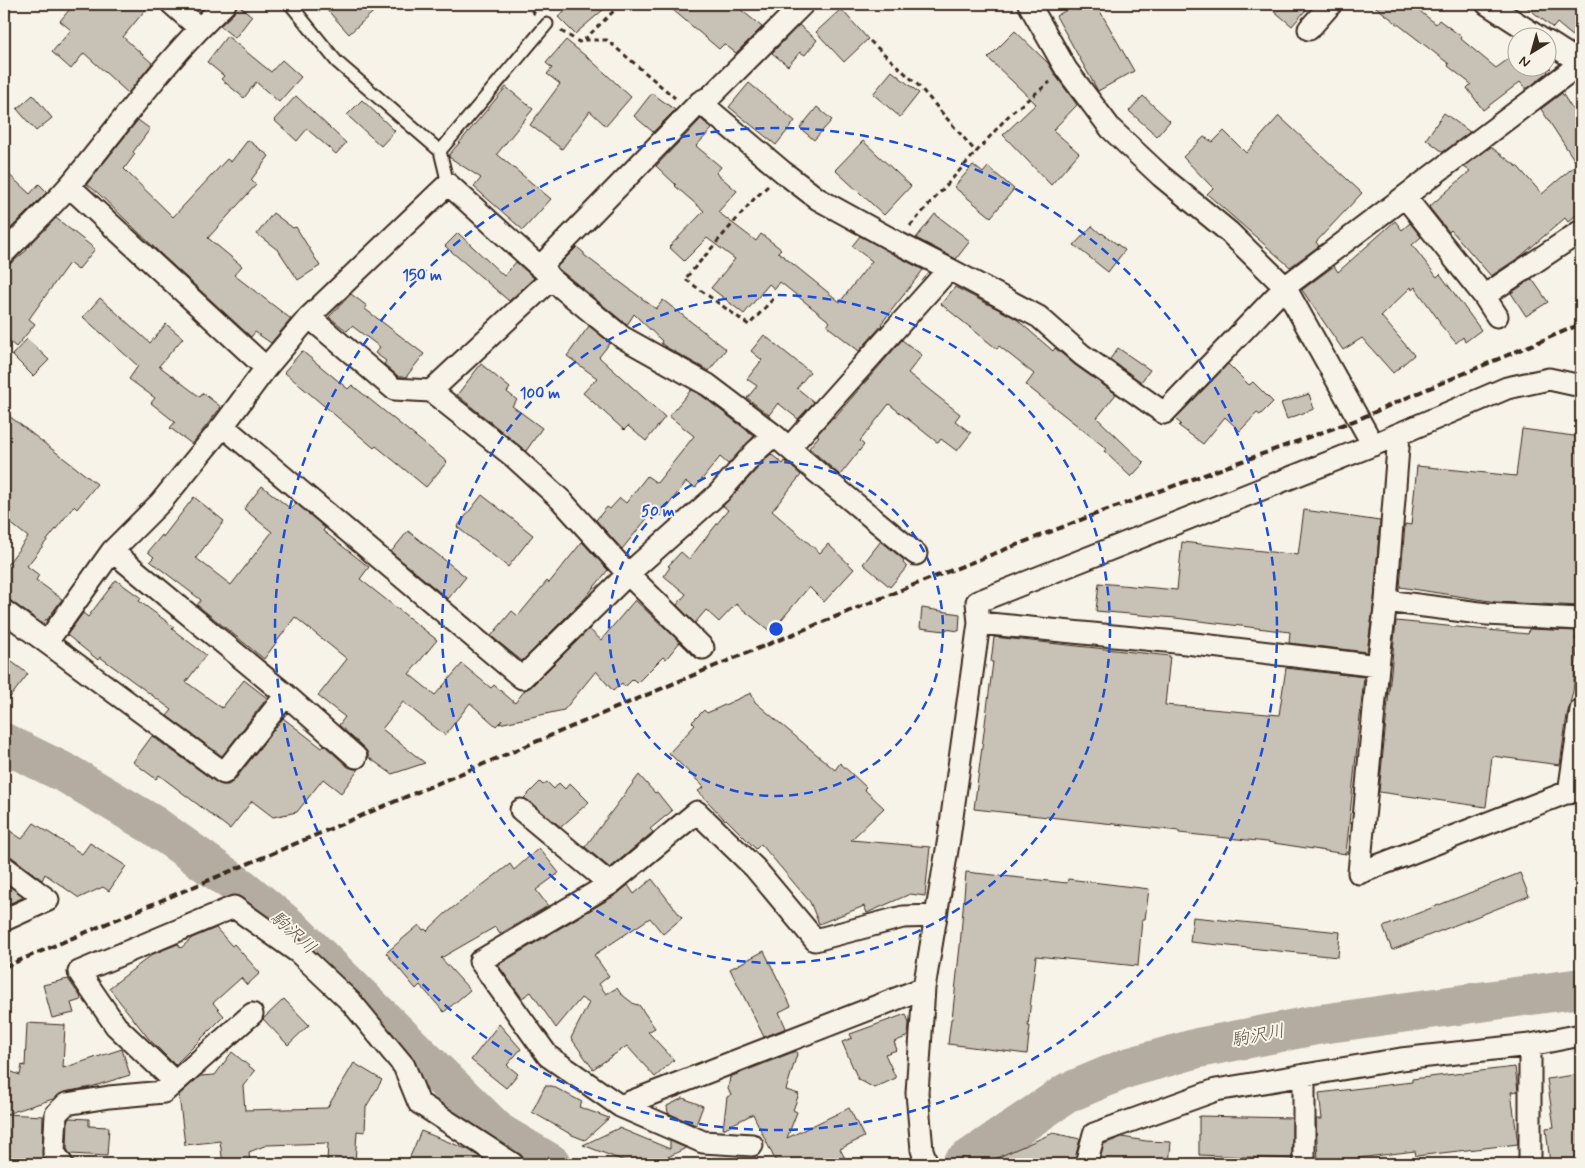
<svg xmlns="http://www.w3.org/2000/svg" width="1585" height="1168" viewBox="0 0 1585 1168" font-family="Mynerve,'Klee One',sans-serif">
<style>
.lines{fill:none;stroke-linecap:round;stroke-linejoin:round}
.river{stroke:#b4aca0;stroke-width:40}
.building{fill:#c8c1b6;stroke:#3b2a1e}
.lane-casing{stroke:#3b2a1e;stroke-width:15}
.street-casing{stroke:#3b2a1e;stroke-width:25}
.path{stroke:#3b2a1e;stroke-width:3;stroke-dasharray:5 4;stroke-linecap:butt}
.lane{stroke:#f7f3e8;stroke-width:11}
.street{stroke:#f7f3e8;stroke-width:21}
.rail{stroke:#3b2a1e;stroke-width:4;stroke-dasharray:8 4;stroke-linecap:butt}
.ring{fill:none;stroke:#1d4ed8;stroke-width:2.5;stroke-dasharray:9 6}
.labels{text-anchor:middle;dominant-baseline:central;stroke-width:4;stroke-linejoin:round;paint-order:stroke}
.water-label{font-size:18px;font-style:italic;fill:#5f5145;stroke:#f7f3e8}
.centre{fill:#1d4ed8;stroke:#f7f3e8;stroke-width:2.5}
.ring-label{font-size:15px;text-anchor:middle;font-weight:bold;fill:#1d4ed8;stroke:#f7f3e8;stroke-width:4;stroke-linejoin:round;paint-order:stroke}
</style>
<rect width="100%" height="100%" fill="#f7f3e8"/>
<filter id="ink" filterUnits="userSpaceOnUse"><feTurbulence type="fractalNoise" baseFrequency=".02" numOctaves="2"/><feDisplacementMap in="SourceGraphic" scale="10" xChannelSelector="R" yChannelSelector="G"/><feConvolveMatrix kernelMatrix="1 2 1 2 8 2 1 2 1" color-interpolation-filters="sRGB"/></filter>
<g filter="url(#ink)">
<g class="lines">
<path class="river" d="M4 743 69 775 153 825 240 887 291 929 499 1133 551 1164
M962 1164 1067 1093 1127 1068 1198 1048 1321 1024 1581 988"/>
</g>
<path class="building" d="M74 4H150L123 37 152 63 128 93 84 53 71 69 52 52 71 30 60 21Z
M237 4 252 16 235 38 220 26 234 13Z
M322 4H382L349 34Z
M574 4H610L575 34 558 17Z
M666 4H734L762 27 736 53 724 44 719 49Z
M1077 4H1096L1134 71 1098 91 1056 16Z
M1266 4H1311L1292 26Z
M1372 4H1411L1436 24 1439 20 1462 37 1461 39 1496 68 1518 52V68H1551L1547 71 1548 72 1528 88H1525L1520 82 1483 110 1467 88 1471 84 1448 66 1449 64Z
M1523 4H1572L1581 12V43L1557 23 1553 28Z
M841 9 868 39 844 62 816 32Z
M799 25 817 40 805 55 800 52 788 66 772 53Z
M1015 31 1048 63 1056 76 1077 105 1053 130 1079 153 1051 185 1003 135 1036 104 988 58Z
M227 36 271 72 282 60 301 77 279 102 256 82 244 98 221 79 224 76 207 62Z
M566 40 593 62 631 97 606 126 590 111 562 149 530 125 560 84 547 74 552 68 546 63Z
M892 71 919 93 900 117 873 94Z
M749 83 795 121 776 145 729 107Z
M506 87 533 109 497 154 551 199 523 230 474 187 481 178 449 157V155Z
M652 93 675 110 653 132 634 116Z
M1562 93 1581 123V211L1568 222 1565 218 1521 256 1491 276 1451 230 1449 232 1429 207 1470 171 1464 167 1491 147 1519 168 1542 194 1577 164 1541 109Z
M33 95 52 118 36 131 17 109Z
M296 96 346 143 336 154 307 129 297 141 274 120Z
M1143 96 1170 121 1157 136 1129 111Z
M362 100 395 131 381 146 347 115Z
M817 107 832 120 814 140 800 128Z
M1444 113 1470 132 1443 152 1426 139Z
M1279 116 1362 193 1316 242 1319 246 1290 267 1207 194 1213 188 1183 157 1204 137 1213 142 1224 131 1246 153Z
M701 119 712 129 696 146 721 167 716 173 737 191 718 212 756 241 761 234 781 249 778 252 840 302 872 261 852 246 860 236 923 270 881 324 882 325 859 351 827 326 830 322 780 282 775 289 769 284 744 314 711 288 735 259 707 238 684 261 669 247 704 211 675 186 676 185 656 166Z
M138 120 150 129 133 152 135 154 124 169 173 217 227 159 231 162 248 140 269 156 251 180 256 185 208 238 242 266 234 275 291 319 271 343 255 332 251 337 162 255 99 194 87 184Z
M863 141 911 186 884 215 835 170Z
M973 165 983 173 988 167 1014 189 991 217 954 187Z
M4 170 30 194 39 184 47 192 10 229 4 221Z
M273 213 293 228 296 227 320 266 298 280 279 251 257 234Z
M935 214 970 241 956 259 916 238Z
M56 218 95 249 78 270 69 263 29 319 35 324 16 347 4 337V269L27 250 26 249Z
M1395 221 1402 230 1410 223 1421 237 1412 245 1437 277 1440 274 1481 330 1465 342 1463 337 1456 343 1439 323 1440 322 1415 287 1412 290 1411 287 1381 316 1414 355 1393 373 1362 338 1343 350 1302 290 1334 266 1338 272Z
M1092 226 1101 234 1102 233 1125 250 1108 272 1074 245Z
M458 233 504 276 516 262 534 278 509 301 445 246Z
M577 247 584 253V255L656 309 663 300 726 349 709 371 666 347 661 343 662 341 634 314 627 325 560 270 557 267Z
M1532 279 1548 302 1526 316 1511 293Z
M955 287 1015 318 1053 351 1055 348 1075 365 1116 394 1097 418 1144 463 1131 477 1104 451 1107 449 1026 385 1034 374 999 346 997 349 941 304Z
M351 294 367 306 365 309 424 354 406 377H399L384 364 386 361 375 353 380 347 352 326 347 331 329 317Z
M100 298 150 343 166 324 183 338 159 366 200 397 203 393 221 407 192 444 170 428 175 422 151 403 155 398 129 379 138 366 83 317Z
M589 326 610 343 599 357 665 417 646 441 628 426 624 430 583 393 597 378 567 356Z
M764 335 810 372 797 388 814 402 798 419 778 403 769 415 747 398 757 386 747 379 762 360 751 351Z
M27 339 49 360 33 376 12 355Z
M902 340 922 355 908 373 960 414 955 421 971 433 957 451 941 439 938 443 889 404 860 441 864 445 840 475 809 448 819 436 817 435 833 417 834 418Z
M1118 348 1150 370 1141 382 1110 359Z
M302 351 348 389 352 385 447 462 426 487 376 446 374 448 284 372Z
M481 364 510 388 507 392 517 400 512 406 542 428 526 451 457 395Z
M1228 364 1249 385 1253 382 1273 402 1260 415 1257 413 1240 431 1225 417 1203 444 1179 426 1181 424 1175 419Z
M691 390 701 395 754 436 728 464 720 457 695 488 686 482 660 516 654 510 622 549 596 520 607 507 610 509 620 498 626 503 647 476 657 483 694 436 669 416Z
M1309 394 1314 409 1287 419 1281 403Z
M4 412 97 484 77 509 74 506 27 566 39 575 36 580 62 599 47 620 46 619 43 624 4 596V569L28 537 4 518Z
M1522 429 1581 437V593L1580 606 1496 602 1400 587 1405 524 1411 525 1417 466 1516 476Z
M771 454 783 464 785 461 801 475 772 511 820 553 828 544 854 569 824 602 809 587 771 632 736 604 719 622 706 610 695 623 677 605 686 594 664 576 670 567 668 566 681 552 689 559 728 510 723 506Z
M262 486 291 509 296 503 325 528 323 531 369 567 360 579 437 640 409 674 435 695 462 664 491 688 494 685 515 703 525 690 531 687 589 629 601 640 635 600 680 642 666 659 663 657 637 683 633 679 625 687 622 683 613 691 596 671 564 710 499 724 502 720 496 726 470 703 445 735 403 702 382 729 425 763 392 774 368 757V753L364 748 339 725 345 717 318 696 347 659 295 617 264 659 197 605 201 600 150 561 154 557 148 552 162 535 163 537 194 497 224 521 196 558 231 585 272 532 244 509Z
M482 495 533 535 508 567 457 527Z
M1304 510 1380 521 1374 600 1367 652 1289 643 1290 632 1175 618 1096 611 1099 583 1177 590 1182 542 1298 555Z
M408 531 466 577 448 599 391 552Z
M881 541 904 560 903 563 907 567 890 587 863 564Z
M582 542 608 570 586 597 522 661 491 636 512 611 518 616 547 581 549 583Z
M116 580 141 598 139 601 174 627 172 629 206 655 186 682 222 708 244 680 267 698 222 756 167 716 172 710 100 657 98 660 67 635 83 613 88 617Z
M922 608 960 614 959 631 945 629V631L920 628Z
M1396 621 1528 634 1529 629 1577 631 1575 640H1578L1573 692 1567 715 1560 765 1492 756 1486 807 1379 792Z
M994 637 1170 656 1165 705 1279 715 1286 668 1364 677 1346 854 1267 842 1179 833V831L974 809 993 662H991Z
M4 656 28 674 4 705Z
M751 693 755 702 835 770 840 763 866 787 864 789 884 808 851 840 930 847 925 896 910 894 867 913 864 906 819 924 810 902 761 844 756 849 726 819 725 820 698 791 704 787 669 753 695 725 692 722 704 710 707 713Z
M283 718 322 748 324 745 348 767 354 769H359L341 793 323 779 297 812 273 817 252 801 230 829 159 775 156 779 133 762 152 736 217 783 222 785H228L234 781Z
M639 775 655 793 657 792 672 811 650 829 653 832 610 868 585 847Z
M540 782 543 785 547 782 554 789 559 783 565 789 570 783 589 802 561 827 524 798Z
M34 823 82 854 90 843 126 866 109 891 103 887 79 898 45 874 42 880 12 857 4 855V827L22 839Z
M539 848 559 873 536 890 548 906 500 934 495 927 441 958 470 990 444 1012 420 985 416 989 386 953 419 925 423 930 425 929 427 931 446 913 510 864 514 870Z
M966 872 1067 883 1068 879 1149 889 1145 919H1142L1138 966 1036 956 1028 1026H1030L1027 1054 948 1044 951 1019H952L960 946Z
M1520 873 1529 896 1392 950 1383 927Z
M652 879 682 918 663 934 650 918 594 955 609 976 599 984 606 994 617 988 621 994 634 1004 639 1005 655 1028 648 1032 674 1060 655 1077 627 1046 593 1069 571 1038 589 1003 581 998 556 1028 531 992 522 998 498 965 616 895 628 885 634 894Z
M4 882 24 897 4 906Z
M1193 917 1340 932 1338 957 1190 942Z
M216 928 232 946 234 944 260 973 247 985 241 978 213 1003 224 1016 175 1065 149 1039 109 988 153 954 178 944 181 948 192 938Z
M764 951 791 1006 779 1012 786 1028 764 1037 730 969Z
M68 979 80 996 81 1000 71 1003 74 1013 52 1018 43 985Z
M284 999 309 1025 288 1045 263 1019Z
M906 1014 909 1023 908 1036 894 1042 897 1050 885 1054 896 1078 874 1088 858 1079 842 1042 852 1038 850 1034Z
M27 1023 65 1025 63 1068 122 1049 130 1075 91 1087 64 1092 53 1099 6 1114 43 1116 42 1161 4 1159V1069L20 1075 22 1065 25 1066Z
M499 1024 521 1049 507 1065 518 1074 506 1088 471 1060Z
M796 1051 797 1054 786 1090 799 1094 793 1110 797 1112 787 1138 849 1108 864 1137 840 1149 848 1164H777L753 1114 723 1129 727 1097 731 1095 728 1089 730 1077Z
M232 1052 255 1071 243 1086 245 1110 327 1108 354 1063 382 1080 366 1107 365 1132 357 1131 355 1164 327 1162 328 1143 267 1145 249 1152 250 1164H223L220 1141 185 1145 179 1095 200 1076 215 1075Z
M1515 1067 1518 1091 1511 1092 1518 1144 1416 1156 1415 1151 1318 1163 1316 1119H1322L1319 1093 1412 1082V1079Z
M1581 1074V1161L1550 1164 1546 1128 1554 1127 1547 1079Z
M545 1086H552L582 1102 579 1107 609 1118 585 1140 572 1135 532 1112Z
M683 1098 703 1106 696 1125 668 1113 667 1106Z
M1199 1116 1292 1118V1159L1199 1155Z
M70 1118 89 1119V1126L109 1127 107 1156 70 1154 67 1149 68 1119Z
M619 1128 670 1149V1141L686 1148 654 1164H632L583 1145Z
M421 1131 469 1150 490 1164H407Z
M1053 1133 1080 1139 1074 1164H983Z
M1122 1137 1146 1141 1171 1142 1169 1164H1099L1104 1144Z"/>
<g class="lines">
<defs>
<path id="lane" d="M290 4 337 62 440 151 547 24
M440 151 448 184"/>
<path id="street" d="M172 4 199 28
M1029 4 1066 69 1111 129 1161 176 1229 232 1285 287 1373 445
M1487 4 1540 38
M1309 29 1331 4
M1548 42 1581 63
M700 102 783 172 818 199 896 242 949 269 789 448
M69 186 266 368 309 317 448 184 540 267 700 102 710 97 803 4
M1405 197 1484 296 1497 316
M4 253C26 231 49 209 70 185 121 124 166 58 225 4
M542 268 551 279 622 337 708 385 774 435
M949 269 1039 317 1082 355 1164 413 1285 287 1581 63
M551 279 431 391 514 457 561 500 628 574 703 648
M1484 296 1581 231
M309 317 394 389 431 391
M223 426 266 368
M1399 435 1386 601 1378 666 1359 873 1581 787
M112 551 286 695 356 757
M1386 601 1487 614 1581 619
M4 611 224 773 286 695
M979 623 1186 643 1378 666
M47 642 112 551 161 502 223 426 522 678 628 574 719 493 756 451 774 435 818 473 916 554
M1569 793 1581 710
M521 810 610 884
M4 867 48 900 4 920
M924 988 620 1106 548 1056 480 961 610 884 697 812 755 868 815 940 903 917 936 916
M1304 1075V1164
M175 1082 116 1026 79 972 234 907 299 953 352 1003 404 1066 419 1103 513 1164
M620 1106 703 1142 752 1145
M62 1164 54 1152 56 1114 66 1104 109 1097 164 1092 252 1014
M927 1164 922 1150 917 1093 924 988 949 838 979 623 977 602 1373 445 1507 388 1549 379 1581 386
M1086 1164 1094 1134 1216 1090 1401 1059 1530 1045 1581 1035
M1530 1164V1045"/>
</defs>
<use href="#lane" class="lane-casing"/>
<use href="#street" class="street-casing"/>
<path class="path" d="M525 4 535 14
M561 31 579 42 584 40H607L675 98
M584 40 621 4
M870 41 918 85 976 152
M768 186 754 199 685 279 749 325 773 299
M910 226 1011 113 1050 82"/>
<use href="#lane" class="lane"/>
<use href="#street" class="street"/>
<path class="rail" d="M4 967 715 666 911 586 1096 514 1359 419 1406 398 1581 324"/>
</g>
</g>
<g class="ring">
<circle cx="776" cy="629" r="167"/>
<circle cx="776" cy="629" r="334"/>
<circle cx="776" cy="629" r="501"/>
</g>
<g class="labels">
<g class="water-label">
<text transform="translate(293 933) rotate(42)">駒沢川</text>
<text transform="translate(1258 1036) rotate(-11)">駒沢川</text>
</g>
</g>
<circle cx="776" cy="629" r="8" class="centre"/>
<g class="ring-label">
<text x="422" y="280">150 m</text>
<text x="540" y="398">100 m</text>
<text x="658" y="516">50 m</text>
</g>
<rect width="1585" height="1168" fill="none" stroke="#f7f3e8" stroke-width="20"/>
<rect x="10" y="10" width="1565" height="1148" fill="none" stroke="#3b2a1e" stroke-width="2" filter="url(#ink)"/>
<g transform="translate(1532 52) rotate(217)"><circle r="24" fill="#f7f3e8" stroke="#aca397"/>
<path d="M0-4L9 19L0 12L-9 19Z" fill="#3b2a1e"/>
<text y="-8" font-size="14" font-weight="bold" text-anchor="middle" fill="#3b2a1e">N</text>
</g>
</svg>
